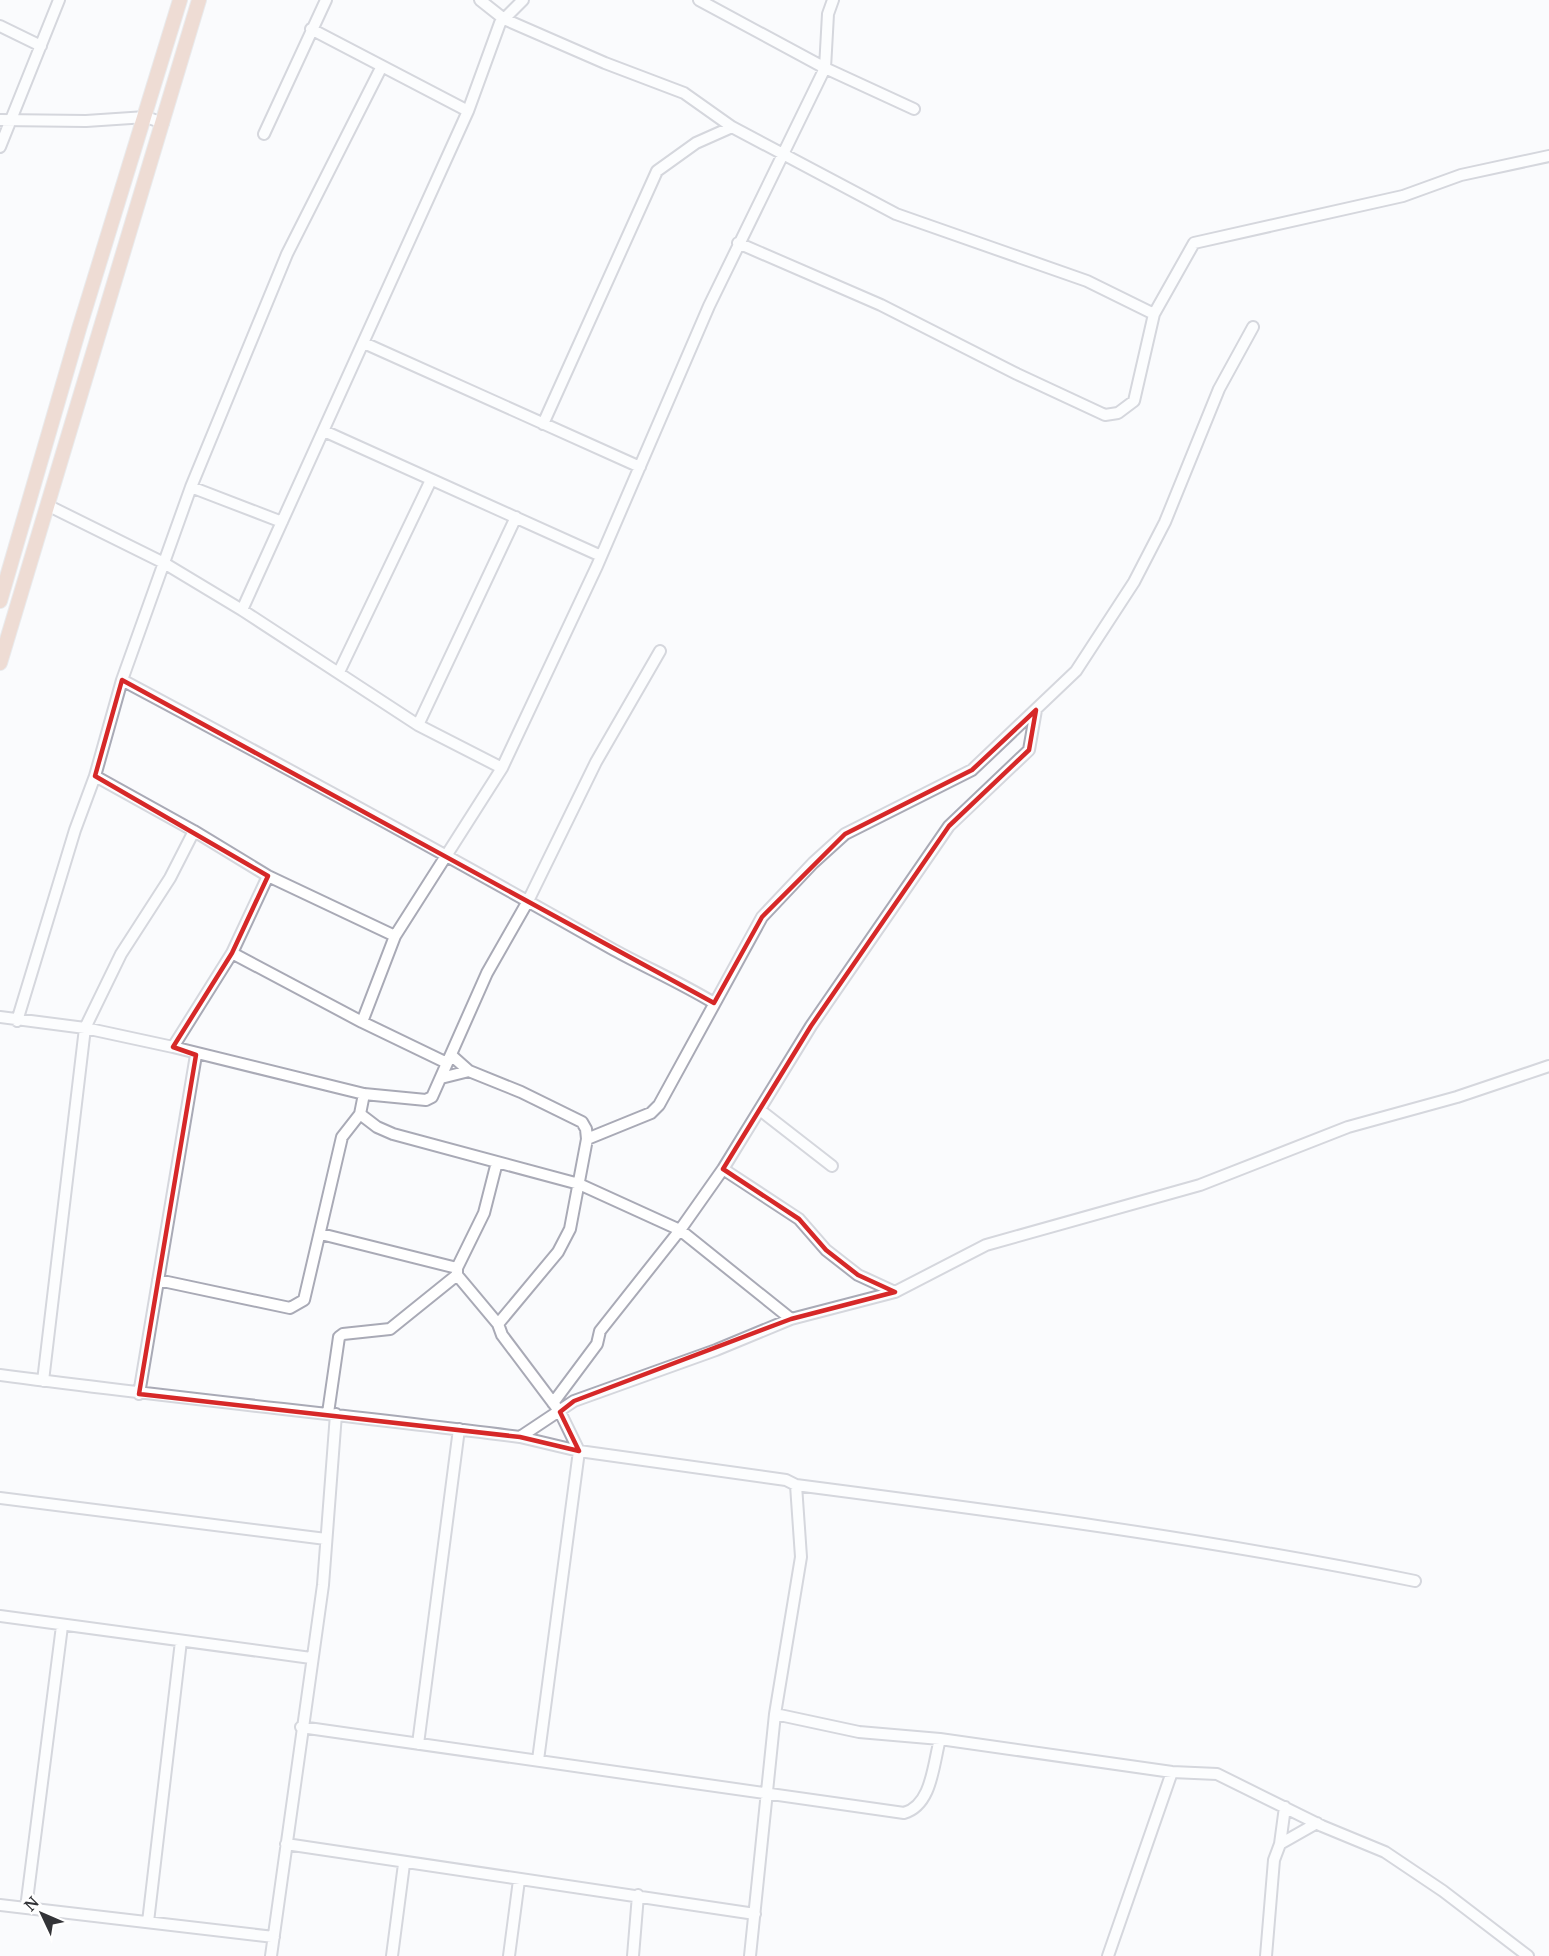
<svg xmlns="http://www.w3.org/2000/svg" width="1549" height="1956" viewBox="0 0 1549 1956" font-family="'Noto Serif',serif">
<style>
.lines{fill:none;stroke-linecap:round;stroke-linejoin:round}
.minor-casing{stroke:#a9aab6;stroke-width:14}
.major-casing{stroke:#d6d6d7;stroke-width:16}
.minor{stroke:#fff;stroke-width:10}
.major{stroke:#e1b5a2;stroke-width:14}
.marked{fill:none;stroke:#d62828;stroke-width:4.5;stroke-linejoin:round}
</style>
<rect width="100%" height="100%" fill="#fafbfd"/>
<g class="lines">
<defs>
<path id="minor" d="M480 0 504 19 605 63 684 93 732 127 896 214 1087 281 1154 314
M699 0 825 68 914 109
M0 26 41 46
M311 29 468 111
M0 120 86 121 146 117 163 123
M264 134 326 0
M0 147 59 0
M738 243 881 305 1017 374 1105 415 1118 413 1134 401 1154 314 1194 243 1403 196 1461 175 1549 156
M364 343 640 467
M543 424 657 171 696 143 732 127
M324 431 601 556
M191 487 282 522
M47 505 164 563 242 610 418 725 502 768
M242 610 468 111 500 23 523 0
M339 672 431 480
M122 680C287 768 451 857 614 950 647 968 681 983 714 1003
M418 725 516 517
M95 776 194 831 268 876 395 936
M232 953 362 1022 447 1063
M0 1017 85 1028 173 1047 364 1094 426 1100 432 1097 487 973 528 901 596 762 660 651
M17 1021 75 830 95 776 122 680 191 487 287 254 382 66
M362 1022 395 936 502 768 597 566 709 306 825 68 828 14 833 0
M173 1047 232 953 268 876
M451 1055 469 1071 521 1092 582 1122 586 1129 587 1139 570 1229 558 1252 498 1324
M441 1078 469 1071
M760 1110 832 1166
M360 1114 377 1127 393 1134 579 1184 680 1230 791 1319
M587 1139 651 1113 659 1105 762 917 813 863 845 834 972 770 1076 671 1134 582 1165 522 1219 389 1253 327
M497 1162 484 1213 457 1268V1275L498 1324 502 1335 560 1412 579 1451 538 1760
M723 1169 799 1219 826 1250 858 1275 895 1292
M321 1234 457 1268
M158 1280 290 1308 304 1300 342 1137 360 1114 364 1094
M0 1375C173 1398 347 1415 520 1437L574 1401 716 1350 791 1319 895 1292 986 1245 1200 1185 1348 1127 1457 1097 1549 1066
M43 1381 85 1028 121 954 170 878 194 831
M139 1394 196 1055
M553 1403 597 1344 600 1331 680 1230 723 1169 811 1026 949 826 1029 750 1036 710
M328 1413 339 1337 343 1334 390 1329 457 1275
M520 1437 579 1451 786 1480 796 1485 801 1557 775 1714 859 1732 940 1739 1172 1772 1217 1774 1322 1826 1385 1852 1443 1891 1528 1956
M796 1485C1004 1512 1210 1539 1415 1581
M0 1498 326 1539
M0 1616 311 1658
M301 1727 904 1813C932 1805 933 1765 940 1739
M418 1744 459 1429
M286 1844 755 1914
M1280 1844 1317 1823
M0 1905 274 1937
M26 1908 62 1626
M148 1922 181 1641
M271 1956 323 1585 336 1414
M392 1956 404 1864
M509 1956 519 1880
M633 1956 638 1895
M750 1956 775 1714
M1108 1956 1172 1772
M1266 1956 1274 1860 1280 1844 1285 1807"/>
<path id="major" d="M0 601 79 329 180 0
M0 663 199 0"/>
</defs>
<use href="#minor" class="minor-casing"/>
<use href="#major" class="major-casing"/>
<use href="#minor" class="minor"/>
<use href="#major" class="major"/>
</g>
<path d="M0 0H1549V1956H0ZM122 680 714 1003 762 917 845 834 972 770 1036 710 1029 750 949 826 811 1026 723 1169 799 1219 826 1250 858 1275 895 1292 791 1319 574 1401 560 1412 579 1451 520 1437 139 1394 196 1055 173 1047 232 953 268 876 95 776Z" fill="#fafbfd" fill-opacity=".55" fill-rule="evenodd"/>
<path class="marked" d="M122 680 714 1003 762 917 845 834 972 770 1036 710 1029 750 949 826 811 1026 723 1169 799 1219 826 1250 858 1275 895 1292 791 1319 574 1401 560 1412 579 1451 520 1437 139 1394 196 1055 173 1047 232 953 268 876 95 776Z"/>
<g transform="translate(42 1914) rotate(314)" stroke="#ffffff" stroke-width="4.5" paint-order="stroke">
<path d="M0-4.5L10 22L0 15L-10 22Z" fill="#333438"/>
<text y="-9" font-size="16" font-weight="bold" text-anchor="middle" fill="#333438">N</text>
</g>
</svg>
